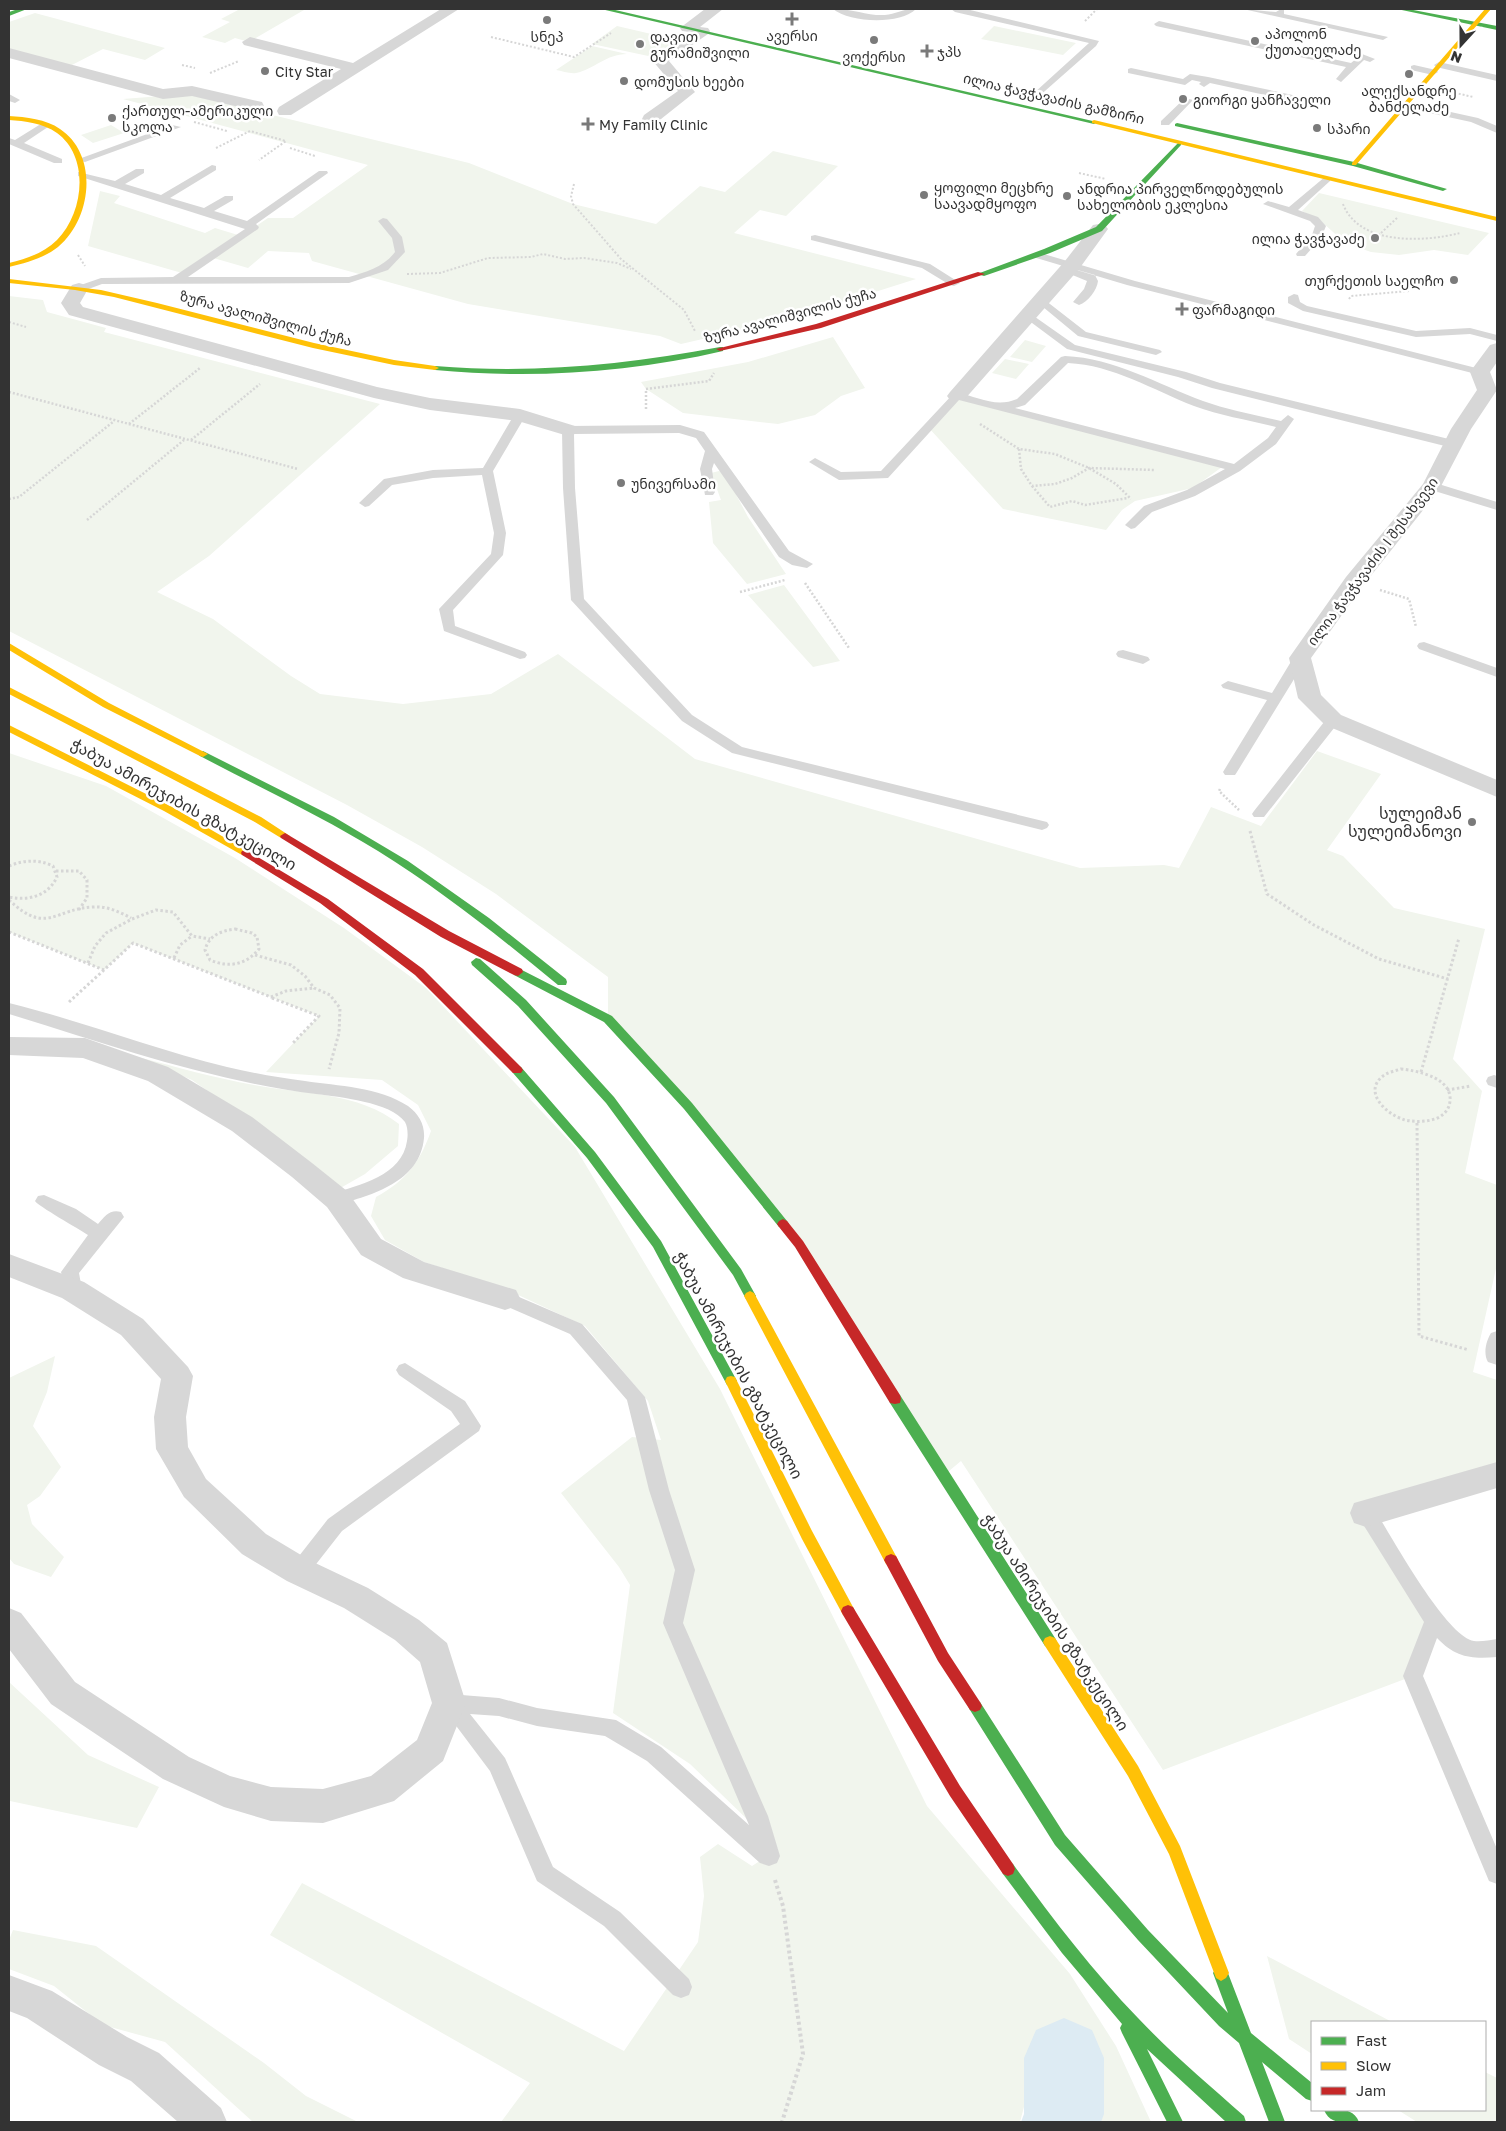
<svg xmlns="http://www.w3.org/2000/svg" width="1506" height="2131" viewBox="0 0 1506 2131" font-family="'Golos Text','Noto Sans Georgian',sans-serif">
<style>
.green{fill:#f1f5ed}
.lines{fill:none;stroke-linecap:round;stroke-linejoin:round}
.river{fill:#ddebf3;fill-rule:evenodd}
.path-far3{stroke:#d6d6d6;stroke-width:2;stroke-dasharray:2 2;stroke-linecap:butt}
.path-far2{stroke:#d6d6d6;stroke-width:2.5;stroke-dasharray:2 2;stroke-linecap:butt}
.path-far1{stroke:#d6d6d6;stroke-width:3;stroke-dasharray:2.5 2.5;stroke-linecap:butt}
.path{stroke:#d6d6d6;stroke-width:4;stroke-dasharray:3 3;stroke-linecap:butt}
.lane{fill:#d7d7d7;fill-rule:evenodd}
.street{fill:#d7d7d7;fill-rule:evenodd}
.fast{fill:#4caf50;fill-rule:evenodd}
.slow{fill:#ffc107;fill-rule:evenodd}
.jam{fill:#c62828;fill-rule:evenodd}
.poi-dot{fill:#7a7a7a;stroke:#fff;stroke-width:2}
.labels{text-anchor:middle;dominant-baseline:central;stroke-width:5;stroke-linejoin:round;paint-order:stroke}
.far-poi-label{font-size:14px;fill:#333;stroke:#fff;text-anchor:start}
.far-street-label{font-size:14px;fill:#333;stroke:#fff}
.street-label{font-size:16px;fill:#333;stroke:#fff}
.poi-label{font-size:16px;fill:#333;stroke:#fff;text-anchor:end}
</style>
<rect width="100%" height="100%" fill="#fff"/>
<path class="green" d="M240 9H297L304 10 249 42 235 38 225 43 202 37 230 22 221 19Z
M35 13 165 48 145 60 103 49 70 66 9 50V22Z
M617 26 677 40 653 57 592 44Z
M994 26 1076 43 1063 55 981 39Z
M592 46 627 54C606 54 595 69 576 73 570 74 562 71 556 70Z
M187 94 469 163 573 204 656 224 700 186 725 192 773 151 838 166 786 216 760 210 734 233 916 279 812 312 707 338 681 344 660 336 468 304 312 261 309 253 268 251 248 268 210 257 268 218H293L368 165 123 99Z
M111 125 124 133 93 143 81 135Z
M100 191 120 196 114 203 205 233 215 228 238 235 182 273 88 246Z
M1319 193 1489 233 1468 255 1434 250 1399 255 1371 252 1345 243 1321 221 1302 211Z
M9 296 43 300 47 312 106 328 104 332 380 404 209 556 157 592 213 619 291 676 320 694 403 704 491 694 558 654 695 759 1080 868 1164 865 1179 868 1211 807 1261 826 1317 751 1381 774 1327 850 1343 856 1394 908 1485 929 1453 1059 1482 1091 1465 1173 1497 1185V1264L1473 1372 1497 1380V1475L1366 1513 1434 1621 1413 1676 1163 1770 961 1461 943 1476 799 1244 608 1019V977L496 894 422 847 347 805 9 631Z
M833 337 865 388 841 396 815 415 778 424 683 413 646 389 641 382 748 362Z
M1025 340 1046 346 1032 362 1010 357Z
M1005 359 1029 364 1016 379 992 373Z
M957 396 1222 467 1193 488 1135 501 1122 510 1106 530 1003 509 928 427Z
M723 470 748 517 786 574 747 584 713 543 709 502 721 500 711 473Z
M784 585 840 661 813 667 748 595Z
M9 753 106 786 235 858 344 928 426 988 575 1147 720 1389 927 1806 1070 1974 1116 2046 1151 2122H1083L1091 2094 1096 2052 1038 2054 1020 2122H501L530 2083 270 1935 302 1883 624 2051 698 1942 704 1896 700 1857 718 1844 752 1866 778 1849 690 1764 613 1713 630 1585 619 1567 561 1493 632 1437 661 1440 648 1401 585 1326 503 1288 424 1262 385 1240 371 1216 376 1197C406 1181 420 1162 431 1131L418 1105 382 1080 266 1072 319 1016 133 943 104 970 9 932Z
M138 1057C176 1067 215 1078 254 1085 302 1094 359 1092 399 1124L398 1146 365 1174 337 1190 284 1144 192 1080Z
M55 1356 47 1392 33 1426 61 1467 40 1496 27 1505 32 1524 64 1557 51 1577 14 1564 9 1558V1378Z
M9 1682 88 1755 159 1787 137 1828 10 1801 9 1804Z
M13 1930 96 1946 264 2063 306 2096 358 2122H253L165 2042 103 2025 54 1986 9 1969V1940Z
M1267 1956 1392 2022H1312V2054L1289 2039Z
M1485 2072 1497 2078V2122H1417L1398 2110H1485Z"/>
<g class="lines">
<path class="river" d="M1064 2018 1092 2030 1104 2058V2114L1101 2122H1021L1024 2114V2058L1036 2030Z"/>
<path class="path-far3" d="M1085 21 1097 9
M491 37 574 57 611 33
M182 65 195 68
M210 73 239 61
M1447 91 1473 97
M194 122 227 131
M216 148 250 131 286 141 259 160
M290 148 315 156
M1079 173 1106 179
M574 184 571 196 573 204 621 259 684 310 695 331
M1343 204C1359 246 1425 242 1460 233
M1381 233 1398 217
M78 255 85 266
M407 274 440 273 488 258 531 257 543 254 565 259 584 258 617 263 631 269
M1349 299 1351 296 1409 291
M9 322 26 327"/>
<path class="path-far2" d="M9 392 298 469
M646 409V389L709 381 714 373
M129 424 200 368
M980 424 1019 449 1055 454 1089 468 1116 484 1131 499
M191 440 260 384
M1019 449 1021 469 1032 486 1055 484 1072 478 1089 468 1155 470
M1032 486 1050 507 1072 501 1085 505 1128 498
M9 499 19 497 114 421
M87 520 184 440
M805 583 849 648
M1380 590 1409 599 1416 627
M740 592 785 580
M1220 789 1219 791 1239 810"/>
<path class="path-far1" d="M1250 831 1267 894 1314 925 1379 959 1448 979
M9 866C24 860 38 859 53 866L57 877C48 896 29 901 9 897
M56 871H79L87 880V898L78 911
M9 900C47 936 55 908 94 907 107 906 120 912 131 918
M235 929 252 933 257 937 259 949C246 965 229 968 210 960L205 950C209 935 221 931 235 929Z
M9 932 104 970 133 943 271 997 286 991 314 988
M255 955 291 965 305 976 314 988 330 995 340 1008 339 1033 329 1069
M174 958 180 945 192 936
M88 963 95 946 106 933 132 919 156 910 173 912 192 936 210 939
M272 998 319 1016 293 1043
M69 1002 104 970
M1401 1069C1420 1071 1457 1079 1449 1106 1447 1112 1441 1117 1435 1119 1425 1122 1415 1122 1405 1120 1387 1115 1362 1092 1383 1076 1388 1072 1395 1071 1401 1069Z
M1421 1072 1459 938
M1447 1090 1471 1086
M1417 1123 1419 1336 1469 1350"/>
<path class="path" d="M775 1880 783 1906 803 2054 782 2122"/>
<path class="lane" d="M833 9C851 8 867 16 885 15 896 14 904 8 916 9 900 25 850 23 833 9Z
M951 9H966L1099 41 1096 46 1037 98 1032 95 1034 93 1089 43 955 12Z
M1243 9 1276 12 1281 9 1284 10V14L1388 37 1383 40Z
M1159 21 1351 63 1362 54 1375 59 1370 62 1364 60 1341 82 1336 79 1346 67 1156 26 1154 24Z
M1439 62 1497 75V81L1436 67 1434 65Z
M1414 65 1436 70 1438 72 1433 75 1411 70V66Z
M1131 68 1183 79 1190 74 1208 77 1321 101 1326 104 1321 107 1210 83 1204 87 1199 84 1201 82 1192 80 1185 85 1128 73V69Z
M9 94 20 100 15 103 9 101Z
M1185 98 1193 100 1169 125H1161V121Z
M1405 102 1478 118 1497 126V133L1471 122 1402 107 1400 105Z
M44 122 49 125 48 127 24 143 62 159V163H54L9 144V138L15 140Z
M172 125 181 127 85 162 76 160Z
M212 165 216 166V170L170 198 204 208 225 196H233V200L214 211 247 221 319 171H327L328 173 256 224 259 227 258 229 188 277H349C366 272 384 267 395 252L392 238 378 221 383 218 387 219 402 237 405 252 388 270 349 283 102 284 83 291H75V287L101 278 173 277 245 229 78 176V172L115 181 136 169H144V173L125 184 161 195Z
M1326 176 1331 179 1330 181 1298 210 1318 217 1326 226 1321 238 1305 256H1297L1296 254 1312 235 1315 226 1310 221 1263 204 1268 201 1289 207Z
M815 235 930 264 960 283 954 286 950 285 922 268 811 240V236Z
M1037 252 1135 281 1484 370 1486 372 1480 375 1127 285 1033 257 1032 255Z
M1074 269 1095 275 1098 281C1097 290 1088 302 1079 305L1073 302 1084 289 1087 281 1070 274 1069 272Z
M1294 294 1298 295 1300 302 1307 306 1416 331 1470 328 1497 335V341L1470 334 1416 337 1303 311 1288 303V297Z
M1041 297 1086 332 1160 350 1162 352 1156 355 1078 336 1037 302V298Z
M1028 312 1075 345 1186 372 1220 383 1457 441 1459 444 1453 448 1212 388 1178 377 1067 349 1024 317 1022 315Z
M1065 356C1115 358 1157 384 1203 401 1228 410 1255 415 1281 421L1288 415 1294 419 1276 444 1240 471 1195 496 1152 512 1135 528 1131 529 1125 525 1144 506 1187 490 1225 469 959 400 888 478 839 480 809 462 815 458 841 472 881 471 953 394 957 392C977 397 996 408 1017 399L1061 357ZM1068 363C1113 365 1153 390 1194 406 1221 416 1249 420 1276 427L1268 438 1234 464 1015 408 1025 405Z
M520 411 526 415 493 471 506 533 503 555 453 610 455 626 525 652 527 655 525 658 520 659 444 631 439 609 491 554 494 533 482 475 433 478 392 485 369 506 365 507 359 503 384 479 433 470 483 468 514 415Z
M680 425 704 432 789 551 813 564 807 568 792 565 779 557 714 463 712 469 715 492 713 495H705L700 469 705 451 696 438 679 433 574 434 575 488 584 599 692 715 742 747 1047 822 1049 825 1047 828 1042 830 732 753 682 721 571 600 563 488 562 430 568 426Z
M1432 482 1497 502V510L1428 489 1426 486 1428 483Z
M1424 642 1497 668V677L1419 649 1417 646 1419 643Z
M1123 650 1148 657 1150 660 1143 664 1118 657 1116 654 1118 651Z
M1300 654 1307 658 1237 772 1235 775H1225L1223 772 1267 700 1223 688 1221 685 1228 681 1272 693 1295 655Z
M1333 716 1340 720 1338 723 1264 817H1254L1252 814 1254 811 1328 717Z
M9 1003C82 1021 153 1049 227 1067 253 1073 279 1078 305 1081 338 1086 379 1087 408 1106 419 1114 425 1125 424 1138 420 1182 372 1195 337 1205L331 1204 328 1199 331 1194C359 1185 402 1176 407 1141 408 1136 408 1127 405 1122 391 1102 339 1097 316 1094 211 1081 110 1045 9 1014Z
M1494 1075 1497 1076V1088L1488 1085 1486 1081 1488 1077Z
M44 1195 76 1209 98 1224C105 1216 110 1209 121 1212L124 1217 79 1273 82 1290 79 1295 73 1297 67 1295 61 1272 88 1235C79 1229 38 1206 35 1201L38 1196Z
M505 1291 582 1324 645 1397 669 1490 695 1570 683 1623 768 1816 780 1856 777 1863 769 1866 760 1863 647 1761 605 1736 537 1726 499 1716 470 1714 505 1758 553 1867 620 1912 689 1979 692 1987 689 1995 681 1998 673 1995 604 1926 537 1881 490 1771 439 1703 442 1697 449 1694 499 1698 537 1708 616 1720 661 1747 749 1825 663 1623 675 1570 649 1490 627 1400 570 1334 499 1303 496 1298 499 1293Z
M1497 1331V1365L1488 1362C1483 1354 1486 1341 1491 1333Z
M405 1363 465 1401 481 1426 479 1431 342 1531 306 1577 299 1579 292 1577 289 1571 292 1565 328 1519 460 1424 451 1411 399 1375 396 1370 399 1365Z
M1366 1505 1373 1507C1390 1534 1446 1637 1474 1641 1481 1642 1490 1640 1497 1639V1657C1472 1659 1456 1658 1437 1638L1423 1676 1497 1849V1884L1489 1881 1403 1676 1424 1622 1356 1513 1359 1507Z"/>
<path class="street" d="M441 9H459L291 115H279L277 111 279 107 341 69 244 45 242 42 250 37 353 63Z
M705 9H723L700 27 708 28 710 31 708 34 669 61 695 92 656 123H644L642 119 644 115 678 91 652 60 690 32 682 31 680 28Z
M9 48 163 89 192 86 262 102 264 106 262 110 256 111 192 96 163 99 9 58Z
M1099 224 1105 225 1108 229 1079 269 964 400H950L947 396 950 392 1065 261 1093 225Z
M79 283 86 285 88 289 80 303 83 307 377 387 430 398 520 409 575 426 578 430 575 434 568 436 518 421 430 410 374 398 69 315 61 303 72 285Z
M1497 343V362L1490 372 1497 390 1471 429 1439 490 1362 587 1311 658 1321 695 1341 715 1497 780V797L1325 725 1298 698 1289 658 1346 577 1423 484 1451 429 1477 390 1470 372 1490 345Z
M9 1037 85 1038 168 1067 252 1117 312 1163 347 1191 381 1239 424 1262 516 1290 520 1298 516 1306 505 1310 403 1278 361 1255 327 1207 292 1177 232 1131 148 1081 83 1058 9 1055Z
M9 1254 84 1282 143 1319 188 1367 193 1376 186 1417 188 1447 206 1479 266 1534 311 1561 368 1588 419 1620 447 1643 466 1703 443 1761 394 1801 323 1823 271 1821 224 1807 163 1779 51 1704 9 1649V1608L21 1613 75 1682 189 1757 230 1776 271 1787 323 1789 371 1776 417 1740 432 1703 420 1662 395 1640 344 1608 287 1581 242 1554 184 1497 156 1449 154 1417 161 1379 121 1335 62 1298 9 1277Z
M1497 1462V1488L1366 1527 1354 1523 1350 1513 1354 1503Z
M9 1975 52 1991 127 2037 159 2053 221 2108 227 2122H178L131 2081 99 2065 27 2018 9 2011Z"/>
<path class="fast" d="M18 9H27L9 16V12Z
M601 9H611L1097 122 1094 124Z
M1397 9H1408L1497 26V30Z
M1177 123 1354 162 1447 189 1443 191 1353 166 1175 126V124Z
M1179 142 1181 143V145L1102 231 1050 253 984 276 977 274 1044 249 1096 227Z
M720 347H723V351C629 373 531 379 435 370L431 368 435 366C532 374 625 365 720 347Z
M203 751 334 817 408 861 489 918 566 979 567 982 566 985H558C500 937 442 891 378 851 321 816 259 787 200 756L198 754Z
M476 958 480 959 526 1000 614 1097 741 1269 756 1296 754 1299H746L733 1275 606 1103 518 1006 472 965 471 962Z
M518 968 612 1016 692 1103 787 1221 789 1224 787 1227H779L684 1109 604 1022 514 975 513 972 514 969Z
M517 1066 521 1067 595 1152 661 1241 737 1381 735 1385 731 1386 727 1385 653 1247 587 1158 513 1073 511 1070Z
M895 1394 900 1395 1055 1638 1057 1642 1055 1646 1050 1648 1045 1646 890 1403 889 1399 890 1395Z
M975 1700 980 1702 1065 1835 1148 1930 1228 2013 1213 1973 1216 1968 1221 1965 1226 1968 1251 2033 1312 2083V2101L1306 2099 1262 2062 1285 2122H1269L1239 2043 1219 2026 1138 1940 1055 1845 970 1710 968 1706 970 1702Z
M1008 1862 1013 1864C1052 1918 1092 1970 1138 2018 1171 2053 1208 2084 1244 2116L1246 2122H1226L1147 2049 1183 2122H1167L1122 2033 1120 2028 1122 2024 1062 1953 1003 1874 1001 1869 1003 1864Z
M1324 2110C1337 2109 1353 2107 1359 2122 1346 2123 1330 2125 1324 2110Z"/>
<path class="slow" d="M1485 9H1491L1356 165H1352V163Z
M9 116C26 117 46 119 60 129 99 155 92 219 58 247 44 258 26 263 9 267V263C26 259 44 253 57 240 84 213 90 157 57 133 43 123 25 121 9 120Z
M1094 120 1497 217V221L1092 123V121Z
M9 279 101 290 157 303 314 343 394 360 435 366 439 368 435 370 394 365 313 348 114 297 75 290 9 283Z
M9 643 109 703 208 754 203 757 200 756 103 707 9 650Z
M9 687 261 817 290 836 289 838H281L253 821 9 694Z
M9 725 172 807 251 853 250 855H242L164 811 9 732Z
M750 1291 754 1293 896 1556 898 1560 896 1564 891 1566 886 1564 744 1296 746 1293Z
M731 1376 735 1377 812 1531 853 1607 855 1611 853 1615 848 1617 843 1615 802 1539 725 1381 727 1377Z
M1050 1636 1055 1638 1138 1766 1180 1846 1229 1973 1226 1978 1221 1981 1216 1978 1169 1854 1128 1776 1045 1646 1043 1642 1045 1638Z"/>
<path class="jam" d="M978 272 985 274 821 328 720 351 716 349 816 324Z
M285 833 449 931 522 969 523 972 518 976 514 975 441 937 281 838 280 836Z
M246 850 328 899 423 969 521 1067 523 1070 521 1073H513L415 975 320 903 242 855 241 853 242 851Z
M783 1219 787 1221 803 1241 900 1395 901 1399 900 1403 895 1404 890 1403 795 1247 779 1227 777 1224 779 1221Z
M891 1554 896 1556 948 1653 980 1702 982 1706 980 1710 975 1712 970 1710 938 1661 884 1560 886 1556Z
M848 1605 853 1607 960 1786 1013 1864 1015 1869 1013 1874 1008 1876 1003 1874 950 1796 843 1615 841 1611 843 1607Z"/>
</g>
<g class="poi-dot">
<path d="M789.5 11.5h5v5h5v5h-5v5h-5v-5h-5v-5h5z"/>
<circle cx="547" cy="20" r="5"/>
<circle cx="874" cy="40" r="5"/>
<circle cx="1255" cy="41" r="5"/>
<circle cx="640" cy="44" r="5"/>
<path d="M924.5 43.5h5v5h5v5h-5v5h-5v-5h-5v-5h5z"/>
<circle cx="265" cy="71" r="5"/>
<circle cx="1409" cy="74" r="5"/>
<circle cx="624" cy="81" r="5"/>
<circle cx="1183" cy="99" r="5"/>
<circle cx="112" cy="118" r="5"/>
<path d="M585.5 116.5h5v5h5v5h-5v5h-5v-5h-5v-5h5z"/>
<circle cx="1317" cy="128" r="5"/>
<circle cx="924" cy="195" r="5"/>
<circle cx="1067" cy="196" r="5"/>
<circle cx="1375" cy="238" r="5"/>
<circle cx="1454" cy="280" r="5"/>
<path d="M1179.5 301.5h5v5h5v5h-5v5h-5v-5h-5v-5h5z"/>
<circle cx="621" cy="483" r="5"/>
<circle cx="1472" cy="822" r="5"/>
</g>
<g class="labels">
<g class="far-poi-label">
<text x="1265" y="33">აპოლონ<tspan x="1265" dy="16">ქუთათელაძე</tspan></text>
<text x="792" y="35" text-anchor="middle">ავერსი</text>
<text x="547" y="36" text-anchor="middle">სნეპ</text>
<text x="650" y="36">დავით<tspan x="650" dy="16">გურამიშვილი</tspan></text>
<text x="937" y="51">ჯპს</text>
<text x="874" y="56" text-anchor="middle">ვოქერსი</text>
<text x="275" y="71">City Star</text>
<text x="634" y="81">დომუსის ხეები</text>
<text x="1409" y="90" text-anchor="middle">ალექსანდრე<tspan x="1409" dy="16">ბანძელაძე</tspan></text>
<text x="1193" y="99">გიორგი ყანჩაველი</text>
<text x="122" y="110">ქართულ-ამერიკული<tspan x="122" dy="16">სკოლა</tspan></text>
<text x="599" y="124">My Family Clinic</text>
<text x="1327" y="128">სპარი</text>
<text x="934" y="187">ყოფილი მეცხრე<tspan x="934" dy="16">საავადმყოფო</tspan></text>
<text x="1077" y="188">ანდრია პირველწოდებულის<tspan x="1077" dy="16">სახელობის ეკლესია</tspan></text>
<text x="1365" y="238" text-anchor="end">ილია ჭავჭავაძე</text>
<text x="1444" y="280" text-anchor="end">თურქეთის საელჩო</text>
<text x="1192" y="309">ფარმაგიდი</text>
<text x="631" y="483">უნივერსამი</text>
</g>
<g class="far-street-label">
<text transform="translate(1054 98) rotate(13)">ილია ჭავჭავაძის გამზირი</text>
<text transform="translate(790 315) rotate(-15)">ზურა ავალიშვილის ქუჩა</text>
<text transform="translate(266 318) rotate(15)">ზურა ავალიშვილის ქუჩა</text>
<text transform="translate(1372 561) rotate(-53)">ილია ჭავჭავაძის I შესახვევი</text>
</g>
<g class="street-label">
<text transform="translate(184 804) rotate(29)">ჭაბუა ამირეჯიბის გზატკეცილი</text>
<text transform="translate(739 1365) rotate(62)">ჭაბუა ამირეჯიბის გზატკეცილი</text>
<text transform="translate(1056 1622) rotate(57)">ჭაბუა ამირეჯიბის გზატკეცილი</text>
</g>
<g class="poi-label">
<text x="1462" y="813">სულეიმან<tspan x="1462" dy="18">სულეიმანოვი</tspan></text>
</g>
</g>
<rect width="1506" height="2131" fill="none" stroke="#333333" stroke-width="20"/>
<rect x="1311" y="2021" width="175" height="90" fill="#ffffff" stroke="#adadad"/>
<rect x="1321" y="2037" width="25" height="8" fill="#4caf50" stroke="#adadad"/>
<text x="1356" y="2046" font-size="15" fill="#333333">Fast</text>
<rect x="1321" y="2062" width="25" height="8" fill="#ffc107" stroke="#adadad"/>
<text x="1356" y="2071" font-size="15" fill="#333333">Slow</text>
<rect x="1321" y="2087" width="25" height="8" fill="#c62828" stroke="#adadad"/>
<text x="1356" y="2096" font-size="15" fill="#333333">Jam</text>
<g transform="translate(1461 45) rotate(201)" stroke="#ffffff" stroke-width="4" paint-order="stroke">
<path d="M0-4L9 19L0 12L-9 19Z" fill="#333333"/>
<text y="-8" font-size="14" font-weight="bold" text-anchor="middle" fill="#333333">N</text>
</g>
</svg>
